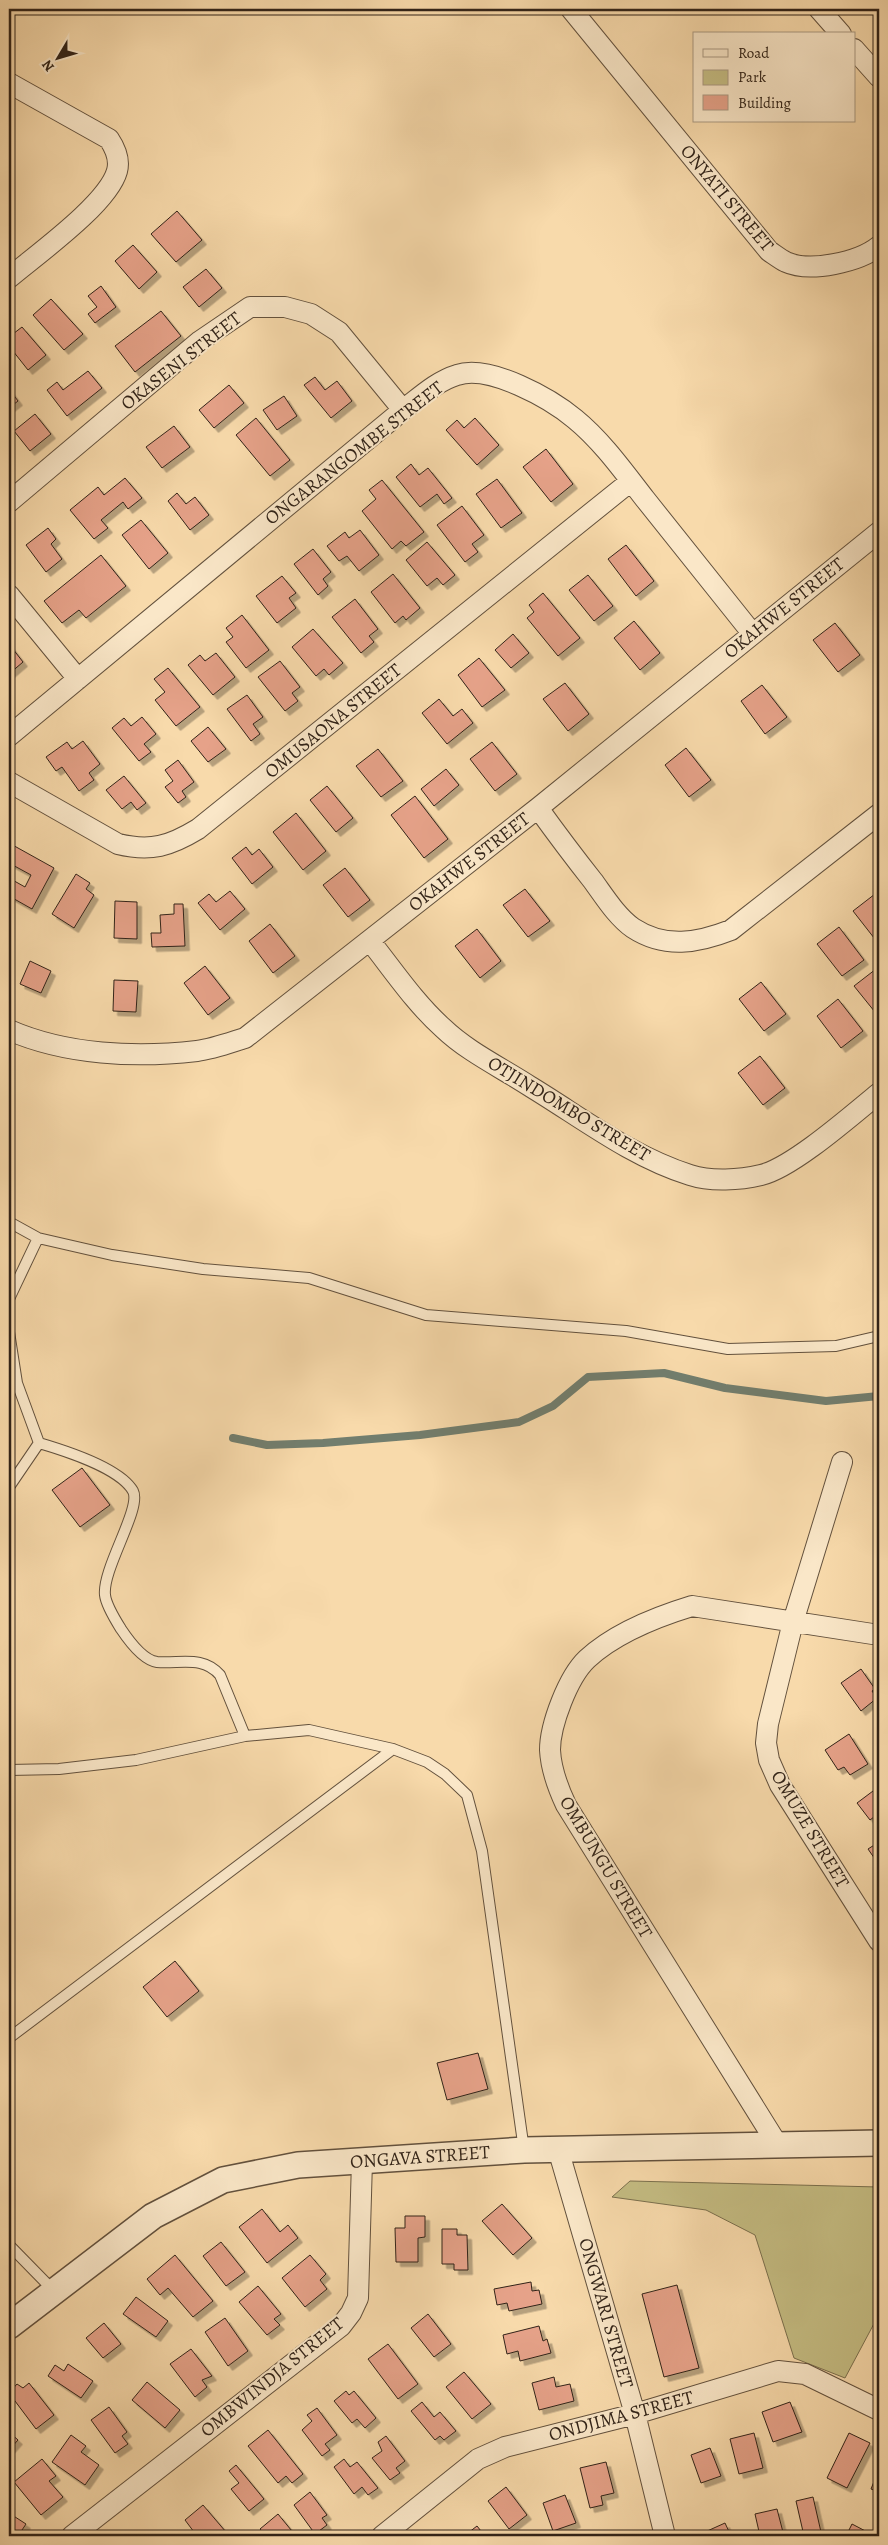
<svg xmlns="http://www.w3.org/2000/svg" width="888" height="2545" viewBox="0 0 888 2545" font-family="Alegreya,serif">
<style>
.green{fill:#c5bd83;stroke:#7b704e}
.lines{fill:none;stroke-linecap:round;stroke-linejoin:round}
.stream{stroke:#727e6e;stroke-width:8}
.building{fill:#e6a289;stroke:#312318;filter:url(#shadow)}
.service-casing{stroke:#63513d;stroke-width:12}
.minor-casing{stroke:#63513d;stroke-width:22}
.tertiary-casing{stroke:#63513d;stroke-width:28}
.service{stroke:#fae7c8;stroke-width:10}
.minor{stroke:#fae7c8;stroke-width:20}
.tertiary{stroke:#fae7c8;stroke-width:25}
.labels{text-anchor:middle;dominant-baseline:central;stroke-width:4;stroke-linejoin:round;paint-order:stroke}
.street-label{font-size:19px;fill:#312318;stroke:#fae7c8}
</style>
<defs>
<filter id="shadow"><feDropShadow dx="4.5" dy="4.5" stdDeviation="0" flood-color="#0004"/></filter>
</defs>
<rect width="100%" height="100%" fill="#f8daab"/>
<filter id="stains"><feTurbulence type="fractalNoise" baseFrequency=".004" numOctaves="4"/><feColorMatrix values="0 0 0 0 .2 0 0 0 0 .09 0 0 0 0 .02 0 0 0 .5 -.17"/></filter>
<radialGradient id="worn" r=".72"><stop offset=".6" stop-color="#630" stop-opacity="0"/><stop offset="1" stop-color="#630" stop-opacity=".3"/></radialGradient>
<path class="green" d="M630 2181 879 2187V2318H877L845 2378 794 2358 755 2235 706 2210 612 2197Z"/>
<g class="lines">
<path class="stream" d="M233 1438 267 1445 323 1443 420 1435 519 1422 553 1406 588 1377 664 1373 725 1388 826 1401 879 1396"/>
</g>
<path class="building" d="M177 211 202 240 176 262 151 234Z
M133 245 157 272 139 289 115 261Z
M206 269 222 288 199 307 183 287Z
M101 286 116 307 95 323 88 314 97 307 88 296Z
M51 299 83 334 64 350 33 315Z
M161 311 181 336 135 372 115 346Z
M22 327 46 355 28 370 9 346V337Z
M88 371 102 388 67 416 47 390 57 382 63 390Z
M315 377 325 390 337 381 352 401 331 418 304 385Z
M229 385 244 403 214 428 199 410Z
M9 389 18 401 9 408Z
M284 396 297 416 277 430 263 410Z
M35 414 51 434 30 451 14 431Z
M256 418 290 460 270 476 236 435Z
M475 418 499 445 477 465 446 430 457 420 464 428Z
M174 426 190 447 162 468 146 447Z
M546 449 573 484 551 502 523 467Z
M411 464 419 475 428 468 452 498 444 504 437 494 420 507 396 477Z
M125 478 142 498 128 509 123 502 101 520 108 528 94 539 70 510 98 487 104 495Z
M497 479 522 513 501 528 476 494Z
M382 480 424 532 406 546 401 541 392 549 362 511 376 499 369 490Z
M177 493 186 504 195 497 209 515 190 530 168 501Z
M462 506 484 535 472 544 478 552 465 562 437 525Z
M141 520 168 553 149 569 122 535Z
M48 528 56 539 51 544 62 559 46 572 26 545Z
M360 530 379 555 359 571 347 556 339 561 327 546 345 532 349 538Z
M427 542 455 575 443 585 437 578 427 586 406 560Z
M626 545 654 581 636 596 608 559Z
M313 549 331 572 323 579 328 586 318 595 294 564Z
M101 555 126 586 86 618 79 610 62 623 44 601Z
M393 574 420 608 406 620 403 616 395 623 371 592Z
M588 575 613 606 594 621 569 590Z
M282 576 296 593 289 598 296 608 277 623 256 596Z
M543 593 580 638 558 656 527 618 534 612 529 605Z
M355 599 378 629 369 636 374 642 361 653 332 617Z
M242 615 269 650 246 668 226 642 233 637 226 628Z
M634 621 660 653 640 670 614 638Z
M835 623 860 655 838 672 813 640Z
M313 629 343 663 329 675 324 669 316 676 292 647Z
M513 634 529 653 511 668 495 650Z
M9 644 23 662 9 674Z
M216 653 235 677 213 695 188 665 200 655 205 661Z
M479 658 505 690 482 707 458 675Z
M280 661 300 687 292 693 298 701 285 711 258 677Z
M168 668 200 707 176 726 155 700 165 692 154 679Z
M565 683 589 714 568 731 543 699Z
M762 685 787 717 765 734 741 701Z
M247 695 263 717 253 724 260 734 251 741 227 709Z
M439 699 453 716 462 709 473 723 447 744 422 713Z
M142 717 156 734 144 744 151 752 139 761 112 728 124 718 131 726Z
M208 727 226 749 208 762 191 741Z
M83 741 100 764 89 773 94 780 79 791 62 767 56 771 46 757 67 742 72 749Z
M492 742 517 774 495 791 470 759Z
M686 748 711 780 689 797 665 765Z
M378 749 403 781 381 797 356 766Z
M178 760 194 782 182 791 186 797 178 803 165 787 173 781 165 770Z
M446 769 459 785 434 806 421 789Z
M124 776 146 803 137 810 131 802 122 809 106 790Z
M327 786 353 818 336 832 310 800Z
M415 796 448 839 424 858 391 815Z
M296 813 326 851 303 870 273 832Z
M9 843 54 868 32 909 9 896V878L25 887 31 875 9 863Z
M246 847 252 855 259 849 273 867 252 884 232 858Z
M345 868 370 900 348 917 323 885Z
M76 874 90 883 86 889 94 895 74 928 52 914Z
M525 889 550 921 528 937 503 905Z
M230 891 245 909 220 930 198 903 209 894 216 902Z
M875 894 879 900 878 943 853 911Z
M115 901 137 902V939L114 938Z
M174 904H183L185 946 152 947 151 933H161L160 915 174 914Z
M270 924 295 956 273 973 249 941Z
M839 927 864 960 842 976 817 944Z
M477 929 501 961 480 978 455 946Z
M30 961 51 971 41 993 20 984Z
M205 966 230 998 208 1015 184 983Z
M876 969 879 973V1017L854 986Z
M114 980 138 981 136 1012 113 1011Z
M761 982 786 1014 764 1031 739 999Z
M838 999 863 1031 841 1048 817 1016Z
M760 1056 785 1088 763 1105 738 1073Z
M82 1468 110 1505 80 1527 52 1490Z
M861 1669 875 1689 872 1691 877 1698 861 1711 841 1683Z
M849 1734 868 1764 850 1775 844 1767 838 1770 825 1750Z
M877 1788 879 1791V1813L870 1820 857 1803Z
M879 1842V1860L877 1862 868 1849Z
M175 1961 199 1991 167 2017 143 1987Z
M478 2053 488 2089 447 2100 437 2063Z
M502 2204 532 2238 513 2255 482 2221Z
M262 2209 280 2232 288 2225 298 2238 267 2263 239 2227Z
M405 2216H425V2237L418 2238V2262H396L395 2228H405Z
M442 2229H457V2235H467L468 2270H454V2264H442Z
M221 2242 245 2272 226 2286 203 2256Z
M175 2255 213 2301 193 2317 168 2288 160 2295 147 2279Z
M310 2255 326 2274 320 2280 327 2289 305 2307 282 2278Z
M531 2282 532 2291 539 2290 542 2304 509 2311 507 2303 497 2305 494 2289Z
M677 2285 699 2368 664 2377 642 2294Z
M258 2286 281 2314 274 2319 280 2325 267 2335 239 2302Z
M136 2297 168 2321 156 2337 123 2314Z
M428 2314 451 2344 434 2357 411 2328Z
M225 2318 248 2351 228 2366 205 2332Z
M104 2323 121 2344 103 2358 86 2338Z
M539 2326 543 2341 547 2339 551 2353 520 2361 518 2351 507 2354 503 2335Z
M388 2344 418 2384 398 2399 368 2359Z
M191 2349 212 2376 202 2380 207 2387 195 2397 170 2364Z
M68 2364 93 2381 81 2398 48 2376 55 2365 64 2371Z
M464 2372 491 2404 472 2419 446 2387Z
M554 2377 556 2387 570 2384 574 2401 539 2410 532 2383Z
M147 2382 180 2410 165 2428 132 2400Z
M29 2383 54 2415 36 2429 9 2393 17 2384 23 2388Z
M346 2391 349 2395 354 2391 376 2418 365 2428 357 2419 352 2423 334 2401Z
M422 2402 434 2417 440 2412 456 2431 444 2440 440 2436 435 2440 411 2411Z
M790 2402 802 2432 773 2442 762 2412Z
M109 2407 127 2432 122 2436 128 2444 115 2453 91 2420Z
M317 2408 337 2435 325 2444 330 2450 322 2456 302 2430 312 2421 307 2415Z
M268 2430 303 2474 292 2483 286 2476 278 2483 248 2446Z
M9 2432 18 2440 9 2450Z
M754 2433 763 2468 739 2474 730 2439Z
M849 2433 870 2443 847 2488 827 2478Z
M71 2435 86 2446 81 2452 99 2465 85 2485 52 2462Z
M386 2436 405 2461 396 2468 400 2473 390 2480 372 2458 382 2451 378 2442Z
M710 2448 721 2476 701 2483 691 2455Z
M42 2459 56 2476 49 2481 63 2497 41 2515 14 2482Z
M344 2459 350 2467 357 2462 378 2488 368 2495 362 2487 354 2494 334 2467Z
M606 2462 614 2493 601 2496 603 2505 590 2508 580 2468Z
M236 2465 264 2499 249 2511 231 2489 239 2483 229 2471Z
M879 2469V2492L871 2489Z
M506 2487 527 2515 509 2529 488 2501Z
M310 2492 327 2515 322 2518 327 2525 315 2534 294 2505Z
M565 2495 576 2523 553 2531 543 2503Z
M813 2497 821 2532 804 2536 796 2501Z
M203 2505 226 2532 221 2536H197L185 2520Z
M777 2509 784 2536H760L755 2514Z
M9 2513 26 2524 18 2536H9Z
M278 2514 296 2536H266L260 2529Z
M725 2523 731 2536H707L705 2532Z
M852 2524 875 2536H846Z
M477 2526 485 2536H471L468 2533Z"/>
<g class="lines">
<defs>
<path id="service" d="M9 1222 38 1238 112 1255 203 1269 309 1278 426 1315 626 1331 728 1349 836 1346 879 1336
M9 1299 38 1238
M9 1332 17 1383 39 1443 9 1487
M39 1443C63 1450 120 1468 133 1491 142 1508 102 1569 105 1595 106 1605 116 1621 121 1629 129 1641 143 1660 157 1662 180 1664 203 1655 220 1675L245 1736
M9 1770 59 1769 136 1760 245 1736 309 1730 393 1749 427 1762 445 1774 467 1795 482 1851 524 2150
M9 2038 393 1749
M9 2245 54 2291"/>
<path id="minor" d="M571 9 769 251C775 255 780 259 786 262 810 273 859 262 879 246
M819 9 841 34
M854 49 879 77
M9 83 109 139C115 148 120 160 117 171 108 204 36 255 9 278
M9 502 200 341 250 307H285L311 314 339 332 403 410
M9 595 78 679
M9 736 403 410C420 397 437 381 457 375 490 364 551 399 575 419 602 441 624 472 645 499 681 544 717 589 752 633
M9 782 118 844C151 852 170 846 198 829L631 481
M538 808C556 833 574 857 593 881 604 896 617 917 633 928 665 949 698 943 731 930L879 814
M370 941C393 970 415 1003 443 1028 468 1052 502 1068 531 1087 582 1118 632 1157 690 1175 711 1182 740 1180 761 1175 792 1168 852 1115 879 1093
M9 1030C66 1055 136 1058 197 1051 213 1049 229 1043 245 1038L538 808 879 532
M842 1462 793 1622 768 1724 766 1743 769 1760 780 1785 879 1941
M779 2147 566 1805C558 1788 551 1770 550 1750 550 1725 568 1677 587 1659 615 1633 656 1617 692 1606L879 1635
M558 2149 635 2414 665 2536
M72 2536 341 2326 351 2313 358 2298 362 2161
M382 2536 478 2459 505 2447 635 2414 778 2371 805 2374 879 2410"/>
<path id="tertiary" d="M9 2326 153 2216 223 2180 298 2165 524 2150 879 2143"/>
</defs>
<use href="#service" class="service-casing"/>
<use href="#minor" class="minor-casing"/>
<use href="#tertiary" class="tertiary-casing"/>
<use href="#service" class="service"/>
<use href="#minor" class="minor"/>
<use href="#tertiary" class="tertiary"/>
</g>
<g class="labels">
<g class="street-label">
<text transform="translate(727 198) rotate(50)">ONYATI STREET</text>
<text transform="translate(181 361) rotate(-38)">OKASENI STREET</text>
<text transform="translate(354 453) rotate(-38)">ONGARANGOMBE STREET</text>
<text transform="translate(784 608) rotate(-39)">OKAHWE STREET</text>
<text transform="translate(333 721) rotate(-39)">OMUSAONA STREET</text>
<text transform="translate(469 862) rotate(-38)">OKAHWE STREET</text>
<text transform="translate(569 1109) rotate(31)">OTJINDOMBO STREET</text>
<text transform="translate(810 1829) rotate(59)">OMUZE STREET</text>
<text transform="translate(606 1867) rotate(59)">OMBUNGU STREET</text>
<text transform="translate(420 2157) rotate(-4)">ONGAVA STREET</text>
<text transform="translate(606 2313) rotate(74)">ONGWARI STREET</text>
<text transform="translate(272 2377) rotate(-39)">OMBWINDJA STREET</text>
<text transform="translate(621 2416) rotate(-15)">ONDJIMA STREET</text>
</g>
</g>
<rect width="888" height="2545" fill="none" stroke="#f8daab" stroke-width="30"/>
<rect x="10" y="10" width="868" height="2525" fill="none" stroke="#312318" stroke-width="2.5"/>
<rect x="15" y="15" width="858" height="2515" fill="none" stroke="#312318"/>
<rect x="693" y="32" width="162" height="90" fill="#fae7c8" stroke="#aa9982"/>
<rect x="703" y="49" width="25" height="8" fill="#fae7c8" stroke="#aa9982"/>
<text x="738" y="58" font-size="15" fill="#312318">Road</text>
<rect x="703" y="70" width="25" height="15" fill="#c5bd83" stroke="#aa9982"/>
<text x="738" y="82" font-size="15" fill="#312318">Park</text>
<rect x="703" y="95" width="25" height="15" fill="#e6a289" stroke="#aa9982"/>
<text x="738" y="108" font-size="15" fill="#312318">Building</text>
<g transform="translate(58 58) rotate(232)" stroke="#fae7c8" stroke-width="4" paint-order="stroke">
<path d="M0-4L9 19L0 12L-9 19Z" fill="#312318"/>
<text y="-8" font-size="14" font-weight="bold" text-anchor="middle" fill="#312318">N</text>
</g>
<rect width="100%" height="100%" filter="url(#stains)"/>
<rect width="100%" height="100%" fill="url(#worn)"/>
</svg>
